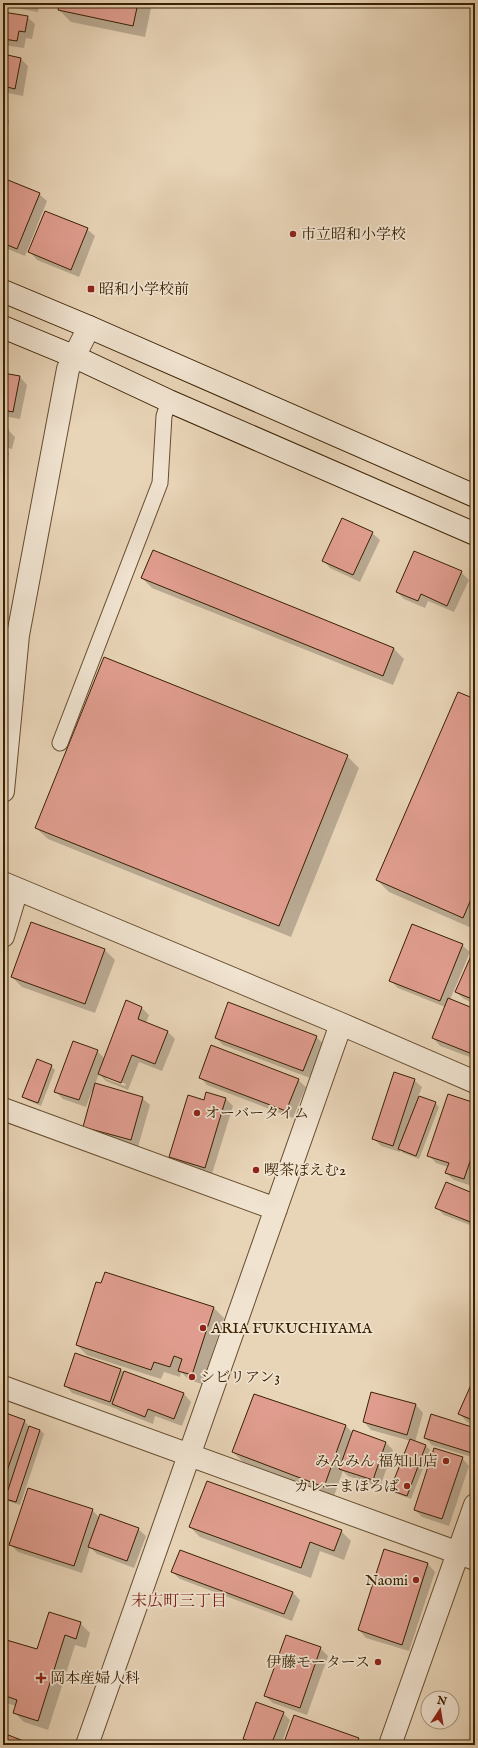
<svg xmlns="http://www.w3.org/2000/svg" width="478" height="1748" viewBox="0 0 478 1748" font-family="'IM FELL English','Noto Serif JP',serif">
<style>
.shadow{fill:#0003;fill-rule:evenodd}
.building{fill:#e09d8f;stroke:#392000}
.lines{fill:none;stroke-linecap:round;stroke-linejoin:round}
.lane-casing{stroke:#654d2e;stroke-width:17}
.street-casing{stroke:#654d2e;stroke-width:24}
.secondary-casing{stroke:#392000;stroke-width:24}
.lane{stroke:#f0e3d0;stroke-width:15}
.street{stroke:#f0e3d0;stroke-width:22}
.secondary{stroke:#f0e3d0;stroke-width:22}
.poi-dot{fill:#8f2418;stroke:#f0e3d0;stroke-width:1.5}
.labels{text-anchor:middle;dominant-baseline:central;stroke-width:3.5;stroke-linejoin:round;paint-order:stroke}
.poi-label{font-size:15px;fill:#392000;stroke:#f0e3d0;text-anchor:start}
.neighbourhood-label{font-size:16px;fill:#7a1f14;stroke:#f0e3d0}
</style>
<rect width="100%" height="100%" fill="#e8d4b7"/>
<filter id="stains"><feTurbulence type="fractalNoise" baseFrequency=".005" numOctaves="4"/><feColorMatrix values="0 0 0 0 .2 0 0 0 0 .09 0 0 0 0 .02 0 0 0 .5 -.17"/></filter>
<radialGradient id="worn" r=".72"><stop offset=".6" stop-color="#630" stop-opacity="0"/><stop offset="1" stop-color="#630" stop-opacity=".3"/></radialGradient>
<path class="shadow" d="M3 3H40L38 12 3 6Z
M61 3H152L145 37 71 22 59 10Z
M3 13 27 17 35 24 32 39 26 38 24 48 3 45Z
M3 55 21 59 28 66 23 96 3 92Z
M3 115 9 121 3 147Z
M3 179 39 194 47 201 25 256 3 247Z
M87 229 95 236 79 277 37 260 30 252Z
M3 374 20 377 27 385 20 419 3 416Z
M3 422 5 424 4 429 8 430 15 437 12 449 3 447Z
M3 449 9 453 3 482Z
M372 533 380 540 360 582 330 568 323 560Z
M153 551 394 649 404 659 393 685 152 588 142 578Z
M461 572 469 580 454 612 428 601 425 608 404 599 397 592Z
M475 700V928L474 929 389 892 377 880Z
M347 756 359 768 291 937 48 839 36 828Z
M462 945 470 952 450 1000 475 1010V1059L440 1046 433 1038 445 1007 398 988 391 981Z
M105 950 115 960 95 1013 22 987 12 977Z
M475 950V1004L464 999 456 992Z
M142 1008 149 1015 146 1023 167 1031 175 1039 162 1071 139 1062 128 1090 106 1081 99 1074 95 1084 142 1098 150 1105 138 1147 92 1134 84 1127 94 1091H92L86 1107 63 1099 55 1091 97 1051 105 1059ZM106 1076 126 1084 125 1086 106 1079Z
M316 1037 324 1044 310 1078 223 1045 216 1038Z
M51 1066 55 1070 41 1106 27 1100 24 1097Z
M200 1077 298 1080 306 1087 293 1118 207 1085Z
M414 1080 422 1087 418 1097 435 1103 439 1107 419 1159 403 1153 401 1150 400 1152 381 1146 373 1138Z
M225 1098 233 1106 212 1174 178 1164 171 1157 205 1101Z
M475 1104V1178L472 1186 454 1180 446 1173 448 1167 436 1163 428 1155Z
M475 1195V1227L444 1215 437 1208Z
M102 1285 214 1308 224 1318 202 1384 189 1380 181 1372 180 1377 164 1372 161 1379 87 1355 77 1345Z
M76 1354 184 1394 191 1402 182 1426 155 1416 153 1424 120 1411 117 1409 72 1393 65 1385Z
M475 1378V1425L467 1422 460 1414Z
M254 1395 346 1426 353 1433 386 1443 393 1450 380 1487 348 1476 343 1471 334 1496 243 1462 233 1452Z
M416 1405 423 1413 415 1442 426 1446 430 1450 411 1499 395 1493 391 1489 411 1441 371 1430 364 1422Z
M3 1413 24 1421 31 1428 40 1430 44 1434 20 1505 10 1502 6 1498 8 1492 3 1491Z
M475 1429V1458L432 1445 425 1438Z
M462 1458 469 1466 449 1526 422 1517 415 1510Z
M92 1510 100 1518 138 1529 146 1536 134 1568 97 1554 90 1547 82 1573 18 1552 11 1545Z
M190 1527 341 1531 351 1541 344 1560 320 1551 311 1578 200 1537Z
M385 1551 428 1564 435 1572 409 1651 366 1638 359 1630Z
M172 1572 293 1593 300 1600 292 1621 180 1579Z
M80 1623 90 1633 86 1648 75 1645 48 1730 24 1722 14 1712 16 1706 3 1702V1640L37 1651Z
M320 1648 328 1656 307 1715 273 1703 265 1696Z
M283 1713 290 1720 281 1745H250L244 1739Z
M358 1739 364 1745H284Z"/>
<path class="building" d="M60 3H138L133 26 58 10Z
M3 12 28 16 25 32 19 31 17 41 3 39Z
M3 54 21 58 15 89 3 86Z
M3 178 40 193 17 249 3 243Z
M45 211 88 228 71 270 28 252Z
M3 373 20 376 13 412 3 410Z
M3 428 8 429 5 442H3Z
M342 518 373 532 353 575 322 561Z
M153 550 394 648 383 676 141 578Z
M414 551 462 571 447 606 421 594 418 601 396 592Z
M104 657 348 755 279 926 35 828Z
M458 692 475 699V890L463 918 376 880Z
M31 922 105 949 85 1004 11 977Z
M412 924 463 944 440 1001 389 981Z
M475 947V993L472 999 455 992Z
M448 998 475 1009V1055L432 1038Z
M126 1000 142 1007 138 1019 168 1031 155 1064 132 1055 121 1083 98 1074Z
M228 1002 317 1036 303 1071 215 1038Z
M73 1041 98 1050 79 1100 54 1092Z
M211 1045 299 1079 286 1111 199 1078Z
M37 1059 52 1065 38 1103 22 1097Z
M394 1072 415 1079 393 1146 372 1139Z
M95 1083 143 1097 131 1140 83 1127Z
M206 1092 226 1098 205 1168 169 1157 188 1095 204 1100Z
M448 1094 475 1103V1147L464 1179 445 1173 449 1163 427 1156Z
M419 1096 436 1102 416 1156 398 1149Z
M446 1182 475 1194V1218L473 1223 435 1208Z
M105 1272 214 1307 192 1375 178 1371 182 1359 174 1356 170 1367 154 1362 151 1370 76 1345 96 1282 101 1283Z
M75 1353 121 1369 110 1402 64 1386Z
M124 1371 184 1393 174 1419 148 1409 145 1417 112 1404Z
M475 1376V1421L458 1414Z
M371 1392 416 1404 407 1435 363 1422Z
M254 1394 346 1425 324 1487 232 1452Z
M3 1412 25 1420 3 1482Z
M431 1414 475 1428V1445L472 1453 424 1438Z
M29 1426 40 1430 16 1502 5 1499Z
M353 1430 386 1442 373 1480 339 1469Z
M410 1439 426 1445 407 1496 390 1490Z
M434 1448 463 1457 442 1519 414 1510Z
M207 1481 342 1530 334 1551 310 1542 301 1568 189 1527Z
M28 1488 93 1509 74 1566 9 1545Z
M100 1514 139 1528 127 1561 88 1547Z
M384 1549 428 1563 402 1645 358 1630Z
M180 1550 293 1592 284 1614 171 1572Z
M49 1612 81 1622 76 1639 65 1635 38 1721 13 1713 17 1700 3 1695V1639L37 1649Z
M286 1635 321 1647 300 1708 264 1696Z
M256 1702 284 1712 271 1745H259L243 1739Z
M294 1715 359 1738 356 1745H283Z
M3 1733 34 1745H3Z"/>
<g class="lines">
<defs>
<path id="lane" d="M60 743 160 483 164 416 169 401"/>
<path id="street" d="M3 791 18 635 68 369 89 327
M3 883 341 1024 475 1082
M3 936 17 889
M3 1109 276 1209
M3 1387 475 1559
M87 1745 341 1024
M390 1745 475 1505"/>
<path id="secondary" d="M3 291 89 327 475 496
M3 327 73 356 169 401 475 534"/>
</defs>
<use href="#lane" class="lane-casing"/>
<use href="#street" class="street-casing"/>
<use href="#secondary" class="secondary-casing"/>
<use href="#lane" class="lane"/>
<use href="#street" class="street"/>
<use href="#secondary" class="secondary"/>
</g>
<g class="poi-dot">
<circle cx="293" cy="234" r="4"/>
<rect x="87" y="285" width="8" height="8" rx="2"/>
<circle cx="197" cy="1113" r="4"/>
<circle cx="256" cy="1170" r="4"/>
<circle cx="203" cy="1328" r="4"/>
<circle cx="192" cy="1377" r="4"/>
<circle cx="446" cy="1461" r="4"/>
<circle cx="407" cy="1486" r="4"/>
<circle cx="416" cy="1580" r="4"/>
<circle cx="378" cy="1662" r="4"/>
<path d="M39 1672h4v4h4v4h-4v4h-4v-4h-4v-4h4z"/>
</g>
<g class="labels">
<g class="poi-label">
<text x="301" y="234">市立昭和小学校</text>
<text x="99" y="289">昭和小学校前</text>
<text x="205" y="1113">オーバータイム</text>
<text x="264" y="1170">喫茶ぽえむ2</text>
<text x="211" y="1328">ARIA FUKUCHIYAMA</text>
<text x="200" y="1377">シビリアン3</text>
<text x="438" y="1461" text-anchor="end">みんみん 福知山店</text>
<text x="399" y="1486" text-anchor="end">カレーまほろば</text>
<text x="408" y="1580" text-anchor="end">Naomi</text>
<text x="370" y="1662" text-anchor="end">伊藤モータース</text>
<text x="50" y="1678">岡本産婦人科</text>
</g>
<g class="neighbourhood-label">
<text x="179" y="1602">末広町三丁目</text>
</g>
</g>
<rect width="478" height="1748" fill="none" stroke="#e8d4b7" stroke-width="16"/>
<rect x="4" y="4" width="470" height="1740" fill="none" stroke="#392000" stroke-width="2"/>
<rect x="8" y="8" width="462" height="1732" fill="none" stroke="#392000"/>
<g transform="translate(440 1710) rotate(12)"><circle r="19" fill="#f0e3d0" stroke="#a7957d"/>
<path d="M0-3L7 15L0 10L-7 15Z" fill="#8f2418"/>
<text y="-6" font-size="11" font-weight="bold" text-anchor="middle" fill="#392000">N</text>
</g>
<rect width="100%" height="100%" filter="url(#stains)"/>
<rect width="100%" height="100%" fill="url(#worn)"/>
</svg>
